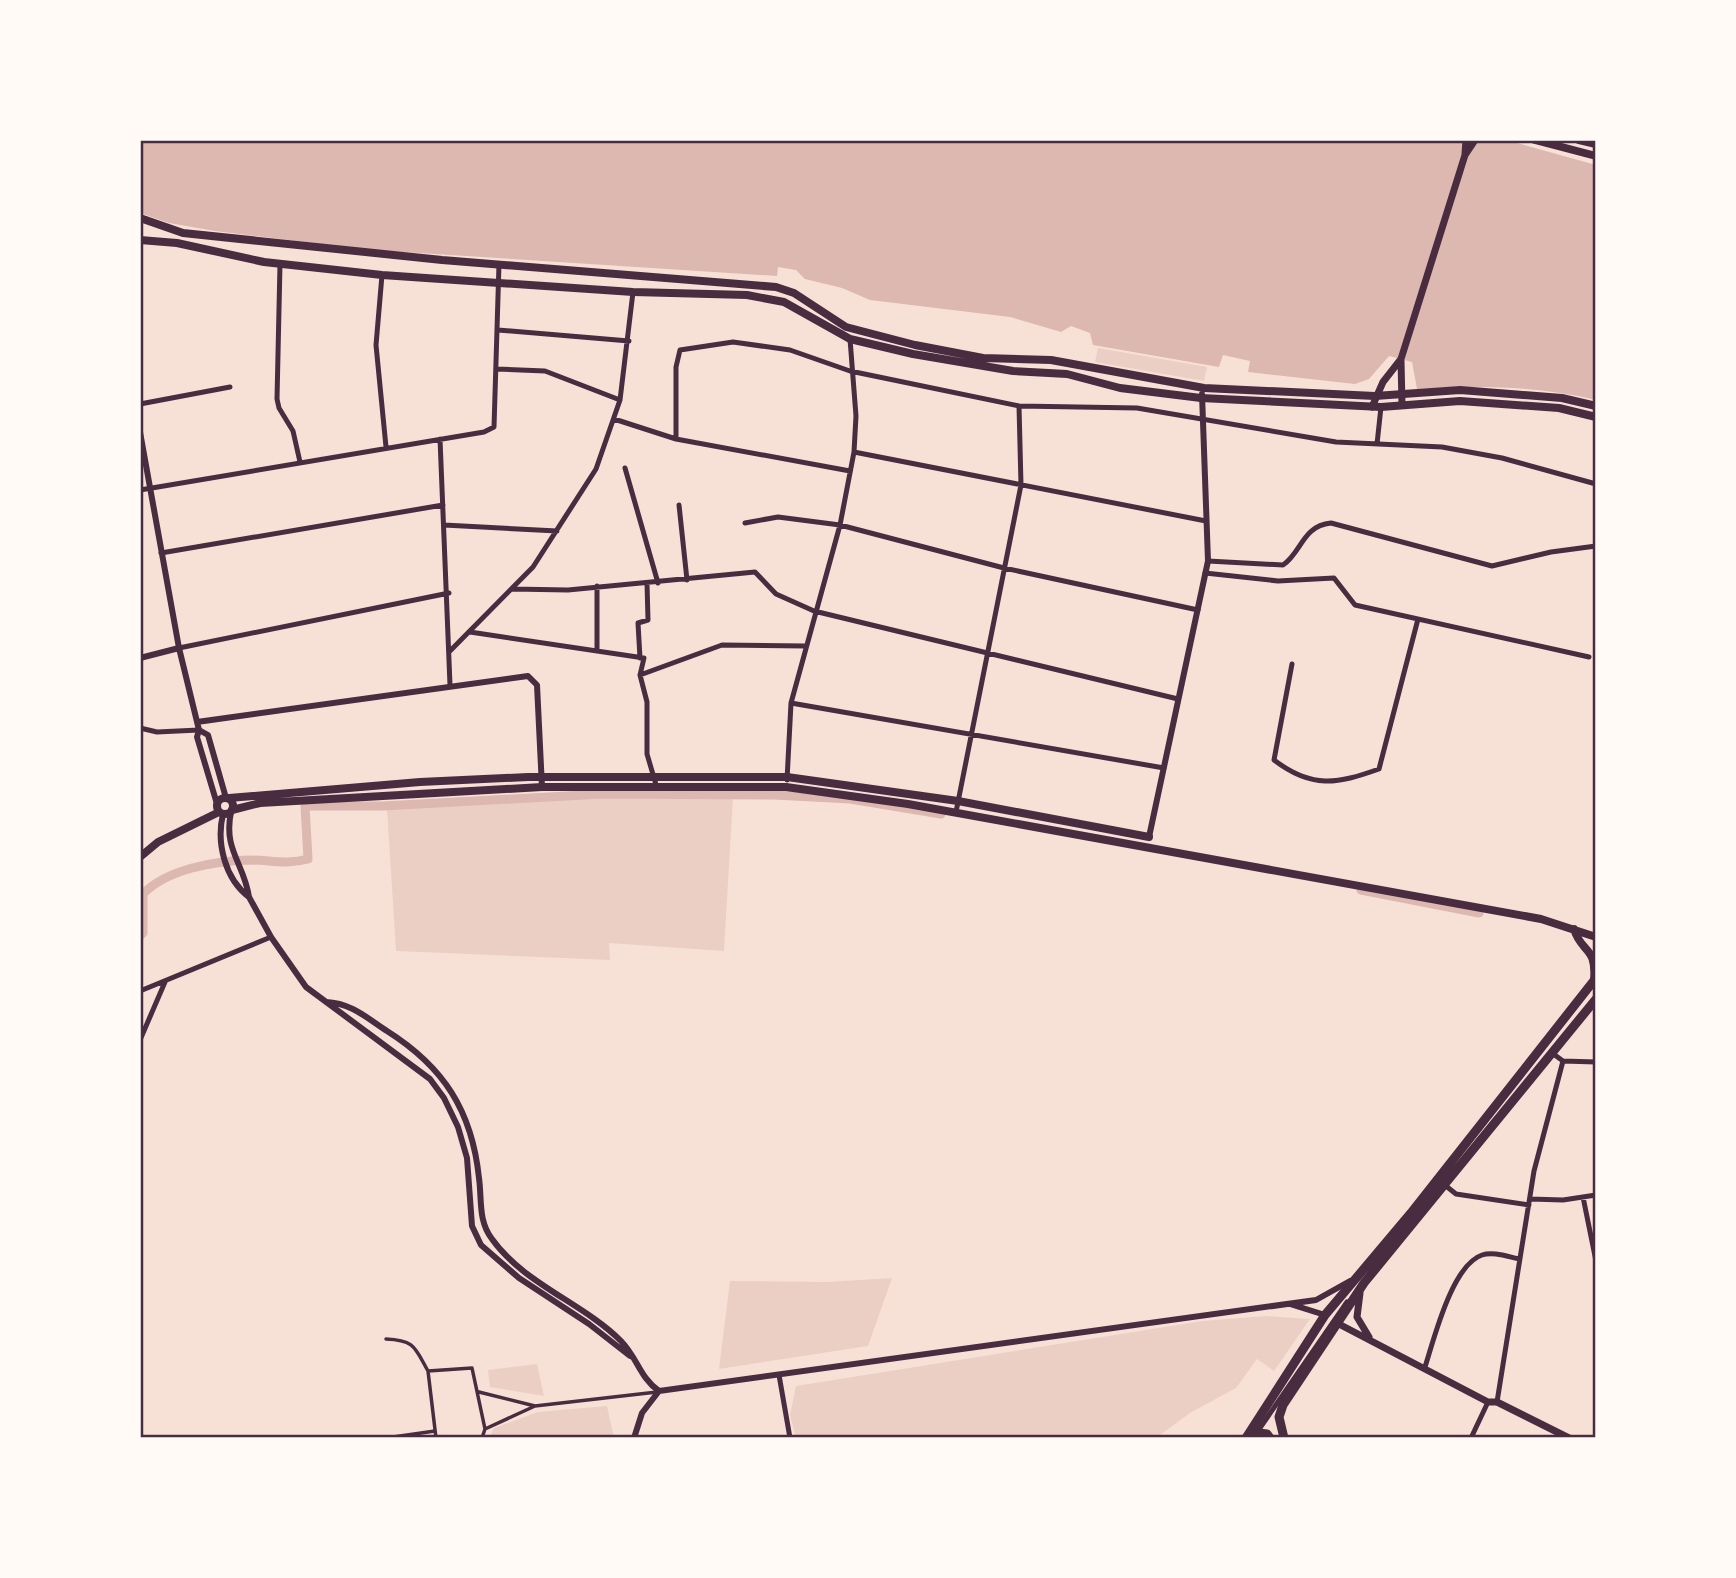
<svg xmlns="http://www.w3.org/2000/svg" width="1736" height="1578" viewBox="0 0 1736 1578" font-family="'Open Sans',sans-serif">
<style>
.green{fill:#ebcfc5}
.water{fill:#dcb8b0}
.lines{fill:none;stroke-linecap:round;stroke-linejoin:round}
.canal{stroke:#dcb8b0;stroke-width:9}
.pedestrian{stroke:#4a2c40;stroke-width:3.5}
.minor{stroke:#4a2c40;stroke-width:5}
.tertiary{stroke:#4a2c40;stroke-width:6}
.secondary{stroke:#4a2c40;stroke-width:7}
.primary{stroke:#4a2c40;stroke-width:8}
.trunk{stroke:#4a2c40;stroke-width:9}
.neatline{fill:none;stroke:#4a2c40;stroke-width:2.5}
</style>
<rect width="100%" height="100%" fill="#f7e1d7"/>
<path class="green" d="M1098 348 1207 367 1204 381 1095 362Z
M733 797 724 951 609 943 610 960 396 951 387 809 596 798Z
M892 1278 868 1346 719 1369 730 1281 827 1282Z
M1266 1316 1310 1319 1274 1371 1257 1359 1236 1388 1190 1413 1156 1438H796L790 1415 796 1386 1202 1321Z
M537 1364 544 1396 490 1387 488 1370Z
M607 1406 614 1438H489L494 1428 538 1412Z"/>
<path class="water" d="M140 140H1506L1596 165V400C1538 386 1477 385 1417 389L1412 362 1389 356 1369 379 1355 384 1248 372 1250 361 1223 355 1219 367 1093 345 1090 333 1071 326 1061 332 1010 317 870 300 842 288 805 279 796 270 778 267 777 276 372 250 215 231 169 223 140 213Z"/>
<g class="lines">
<path class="canal" d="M1361 890 1479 913
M140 936 143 933V894C167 869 215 861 249 860 270 860 287 865 308 859L305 806H383L602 794 774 795 850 799 941 814"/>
<path class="pedestrian" d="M386 1339C415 1340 415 1348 428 1371
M479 1392 535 1406 485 1429 482 1438
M535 1406 657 1392
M386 1438 435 1431
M436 1438 428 1371 472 1368 485 1429"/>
<path class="minor" d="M280 264 277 399 279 408 293 431 300 462
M382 275 376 345 386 447
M498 330 629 341
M497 369 545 371 620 400
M140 404 230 387
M614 419 676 439 850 471
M440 439 450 685
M676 439V367L680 350 733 342 790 350 850 371 1019 406 1137 408 1336 442 1442 447 1502 458 1596 484
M1377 444 1381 407
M854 452 1206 521
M625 468 658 583
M140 490 484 432 494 427 499 264
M679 505 687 580
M745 523 778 517 840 525 1004 568 1198 610
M444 525 557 531
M161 553 443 505
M1208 561 1283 565C1302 552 1302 526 1331 523L1492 566 1551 552 1596 546
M1205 573 1278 581 1334 578 1355 605 1589 657
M597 586V650
M512 589 568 590 755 572 776 594 814 611 1178 699
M470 632 644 658 640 675 647 702V754L657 788
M179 648 449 593
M449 652 533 567 596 469 620 400 633 292
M640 658 638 623 648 620 647 583
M1292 664 1274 760C1312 789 1337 784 1379 769L1418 619
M640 675 722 645 805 646
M791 703 1164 768
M140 728 157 732 199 730
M787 780 791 703 840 525 854 452 856 416 850 339
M956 812 1021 485 1019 406
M140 991 271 937
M140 1040 165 982
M1552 1053 1563 1061 1596 1062
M1446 1186 1456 1194 1529 1205
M1583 1197 1596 1261
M1530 1199 1563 1200 1596 1195
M1425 1367C1434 1339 1452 1265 1482 1255 1493 1251 1509 1257 1520 1259
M779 1375 790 1438
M1497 1402 1534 1171 1563 1061
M1253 1438 1347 1302
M1471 1438 1488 1402"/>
<path class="tertiary" d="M140 432 179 648 199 730 197 737 217 804
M140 658 179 648
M197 722 528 676 537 685 542 787
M199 730 208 735 226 798
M231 812C223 850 244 863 249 897L271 937 306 987 430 1079 444 1098 458 1127 467 1158 472 1226 481 1245 519 1278 589 1324 630 1356
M223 814C216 843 225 879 249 897
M1149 837 1208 561 1202 394
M326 1002C351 1003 367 1018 387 1031 444 1067 472 1111 479 1178 482 1200 478 1221 492 1239 524 1284 583 1303 621 1341 637 1357 640 1378 659 1391
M1290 1304 1325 1315
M659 1391 1316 1300 1350 1281
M634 1438 642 1413 659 1391"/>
<path class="secondary" d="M1465 154 1466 140
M1401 360 1402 405
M1372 407 1383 382 1401 359 1465 155 1475 140
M1360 1293 1357 1317 1369 1337
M1335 1322 1488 1402H1497L1569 1438"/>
<path class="primary" d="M1535 140 1596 156
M1579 140 1596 144
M140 218 183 233 442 260 776 287 794 293 846 327 915 345 983 358 1051 360 1204 388 1375 396 1460 390 1562 398 1596 406
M140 240 177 243 264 262 382 275 633 292 747 295 784 302 850 339 913 354 1013 371 1067 374 1120 388 1201 398 1381 407 1460 401 1559 408 1596 417
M217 806a8 8 0 1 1 16 0a8 8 0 1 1-16 0Z
M229 798 420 782 528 777H787L958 801 1149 837
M232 810 260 803 542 787H786L908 804 1541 919 1596 937
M140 857 158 842 219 812
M1574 929C1581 953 1597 946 1594 980"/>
<path class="trunk" d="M1252 1432 1267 1434 1270 1438
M1246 1438 1325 1315 1411 1213 1596 978
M1284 1438 1279 1417 1283 1405 1364 1283 1596 999"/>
</g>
<rect width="1736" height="1578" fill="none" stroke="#fffaf5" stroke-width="284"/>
<rect x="142" y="142" width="1452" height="1294" class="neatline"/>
</svg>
